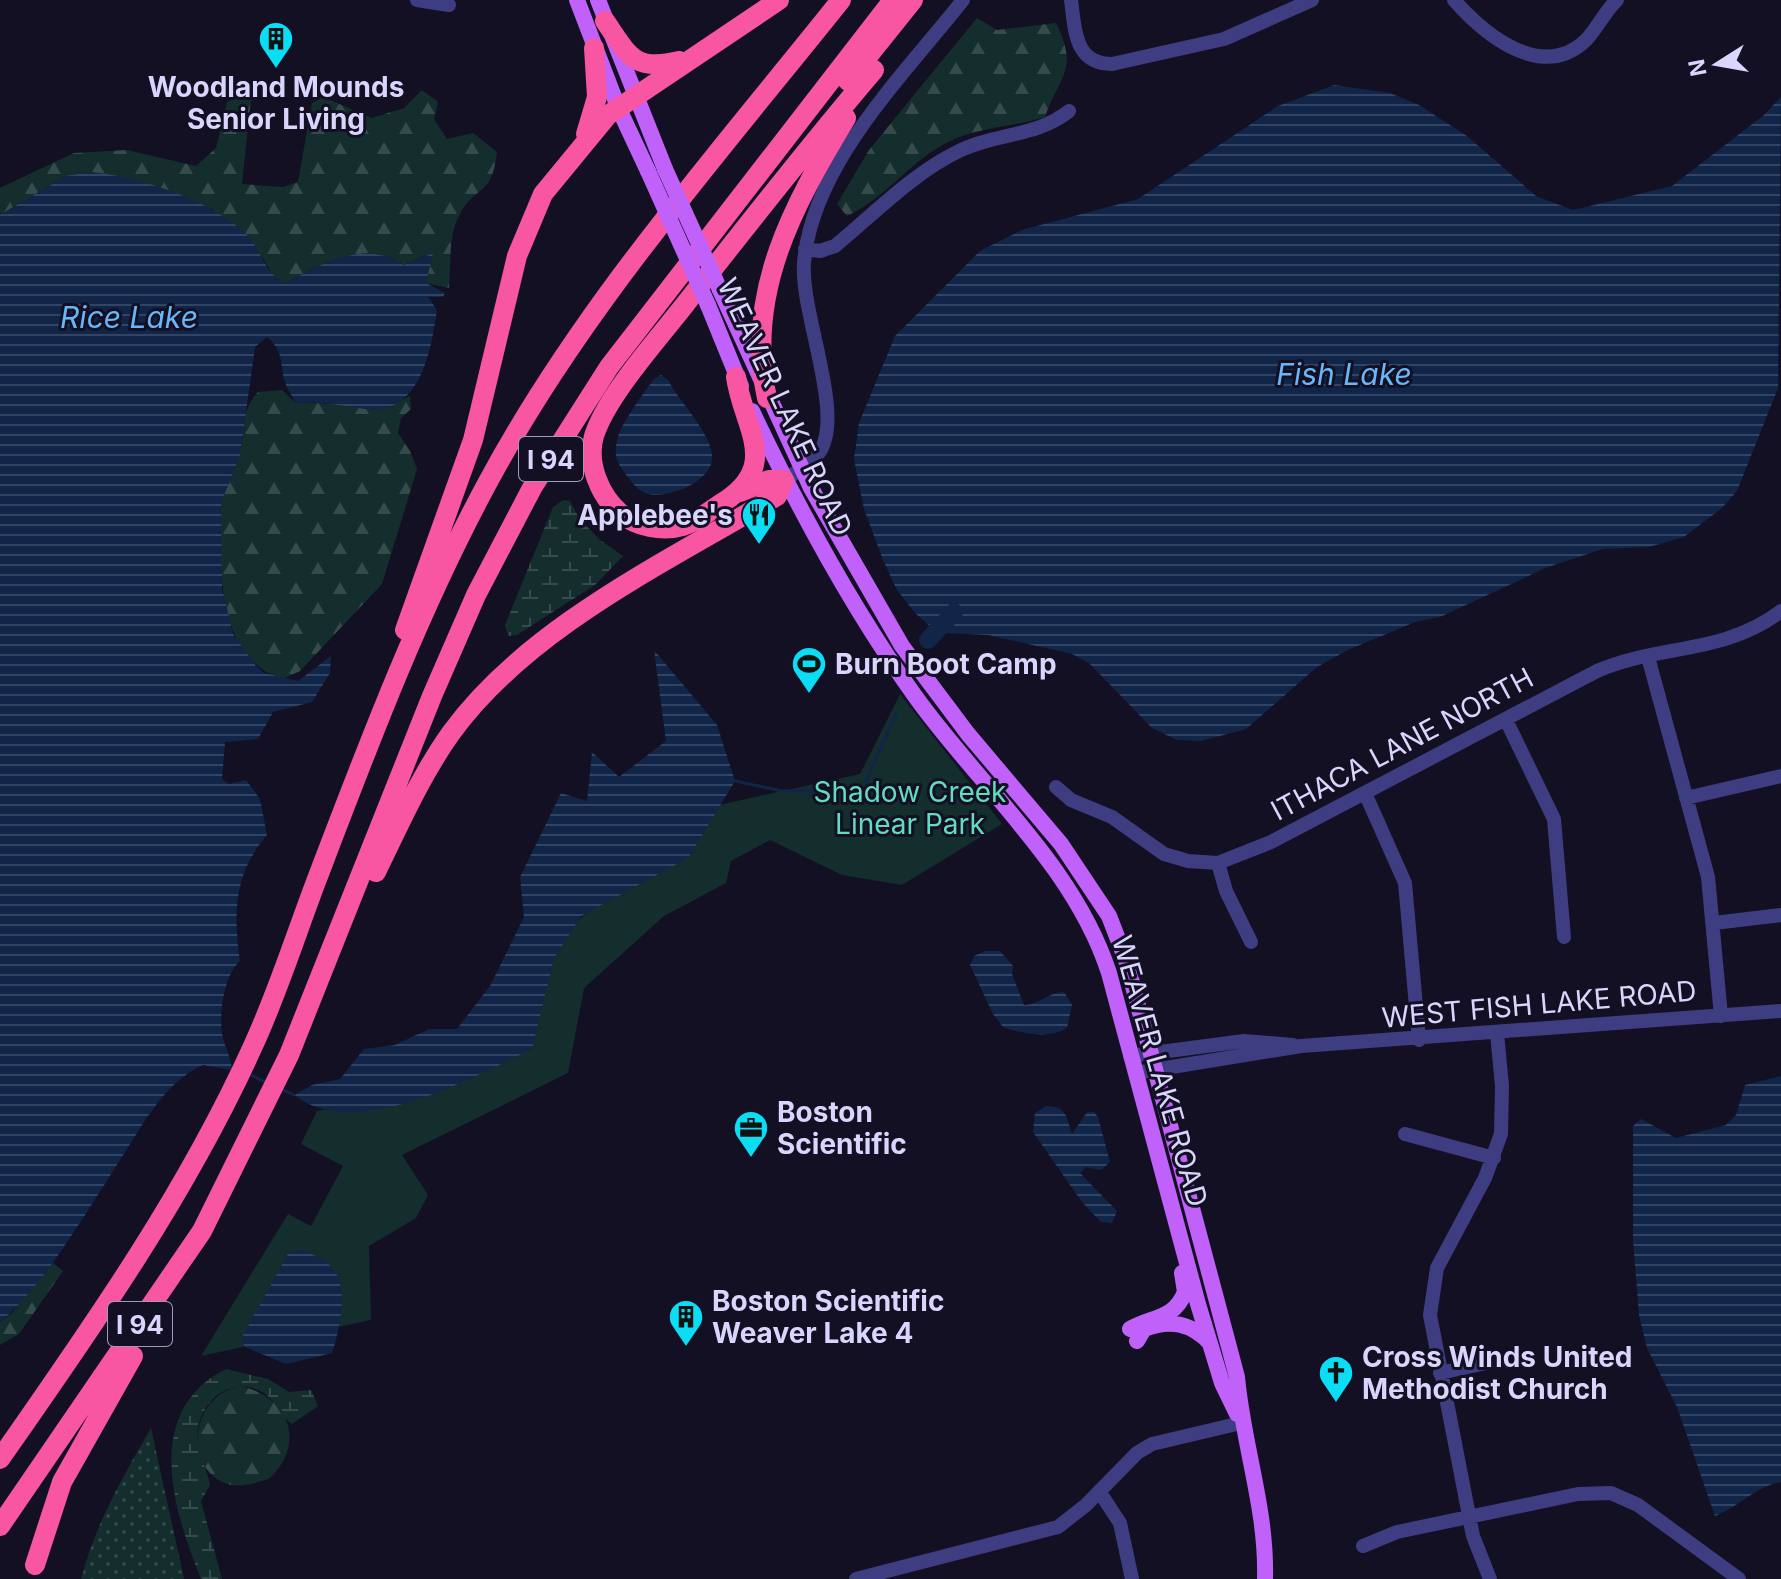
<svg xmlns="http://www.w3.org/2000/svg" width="1781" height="1579" viewBox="0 0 1781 1579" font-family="Inter,sans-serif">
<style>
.grass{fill:url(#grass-dots)}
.forest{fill:url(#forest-firs)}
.wetland{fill:url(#wetland-marsh)}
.green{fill:#132e2d}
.water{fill:url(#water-rules)}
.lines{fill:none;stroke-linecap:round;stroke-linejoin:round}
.stream{stroke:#102548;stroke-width:3}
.river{stroke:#102548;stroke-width:18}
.minor{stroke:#3f3d81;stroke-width:14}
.major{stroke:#c061f9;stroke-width:16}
.highway{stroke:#f855a3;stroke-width:20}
.major-bridge{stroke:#c061f9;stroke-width:16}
.labels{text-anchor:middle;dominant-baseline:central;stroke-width:6;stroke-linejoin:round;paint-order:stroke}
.shield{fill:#131024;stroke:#9e9abc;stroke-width:2}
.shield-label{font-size:26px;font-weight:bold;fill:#d9d5fd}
.poi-label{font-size:28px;font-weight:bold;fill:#d9d5fd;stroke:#131024;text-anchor:start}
.street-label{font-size:28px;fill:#d9d5fd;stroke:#131024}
.park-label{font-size:28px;fill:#63dbbd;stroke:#131024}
.water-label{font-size:30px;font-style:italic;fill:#67b6f9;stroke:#131024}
</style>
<defs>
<pattern id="grass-dots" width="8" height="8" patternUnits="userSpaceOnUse" patternTransform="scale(2)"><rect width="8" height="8" fill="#132e2d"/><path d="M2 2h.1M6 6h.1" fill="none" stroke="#354b4c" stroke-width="1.8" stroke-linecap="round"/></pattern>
<pattern id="forest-firs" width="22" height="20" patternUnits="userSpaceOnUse" patternTransform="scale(2)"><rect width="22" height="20" fill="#132e2d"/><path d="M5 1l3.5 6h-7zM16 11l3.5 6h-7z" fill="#354b4c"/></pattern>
<pattern id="wetland-marsh" width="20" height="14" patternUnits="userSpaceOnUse" patternTransform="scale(2)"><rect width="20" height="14" fill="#132e2d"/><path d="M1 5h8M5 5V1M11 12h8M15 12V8" fill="none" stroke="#354b4c"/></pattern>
<pattern id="water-rules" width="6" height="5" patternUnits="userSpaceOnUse" patternTransform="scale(2)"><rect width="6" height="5" fill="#102548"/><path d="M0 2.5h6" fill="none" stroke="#324463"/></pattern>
</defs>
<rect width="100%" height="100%" fill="#131024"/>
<path class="grass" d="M151 1428 184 1579H81C96 1523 122 1478 151 1428Z"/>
<path class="forest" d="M977 18 997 30 1056 23C1079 70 1060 74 1045 117 1014 127 977 127 948 142 910 161 886 198 847 216L837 204 869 150Z
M422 90 438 102 434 119 447 139 473 133 497 152C492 198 476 184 460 214 448 234 451 265 449 288L426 283 432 253 404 265C366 238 322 264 286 283L275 279 263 258 212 209 66 176 0 215V188L74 153 127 150 196 166 216 148 227 102 245 92 251 99 242 184 283 187 298 182 312 103 323 97 372 118 404 108Z
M282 390 296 403C341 400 367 418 410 396L411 409 401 418 398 433 410 451 417 469 382 584 300 671 283 679C230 663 223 605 220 556 220 539 217 518 221 501 225 485 235 471 239 455 247 430 239 413 258 392Z
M51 1261 63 1271 19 1334 0 1345V1322L13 1312Z
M240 1386C289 1396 307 1443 269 1479 258 1482 244 1487 232 1485 183 1475 187 1397 240 1386Z"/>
<path class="wetland" d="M563 500 570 501 579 518 600 540 623 556 595 585 517 635 508 636 505 625 553 507Z
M226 1369 268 1379 289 1392 311 1390 318 1406 292 1424C278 1415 276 1397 258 1390 224 1375 193 1410 198 1444 199 1457 208 1471 210 1485L201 1501 222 1579H201C173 1510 142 1411 226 1369Z"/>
<path class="green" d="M900 694 1002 824 902 885 842 875 770 840 731 861 726 883 664 916 584 988 568 1073 402 1155 428 1195 416 1218 369 1246 371 1320 201 1356 288 1214 311 1226 343 1166 301 1144 317 1111 397 1096 691 811 860 774Z"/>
<path class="water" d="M1334 85 1390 93 1419 105 1467 136 1536 196 1573 210 1672 186 1764 115 1781 97 1778 388 1737 491 1722 508 1684 537 1649 547 1603 549 1548 567 1440 617 1415 622 1348 650 1317 667 1246 729 1201 741 1177 740 1152 728 1089 663 1072 654 988 635 945 633 931 627 916 614 897 590 883 560 864 509 854 459 859 423 895 336 980 251 1022 230 1138 199 1278 106Z
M90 172C139 176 214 201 248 236 262 252 265 275 286 283 322 264 365 238 404 265L433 253 426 283 445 293 443 297H428L437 310C431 352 420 416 365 409 341 406 320 401 296 403 292 396 286 387 284 379 280 360 283 351 267 337L255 347 240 455 221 503 222 588 233 634 256 666 264 673 298 681 331 656 330 673 312 702 273 712 258 739 225 742 222 779 229 784 246 780 260 799 267 835C234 873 233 913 240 961 224 975 219 1013 222 1033 224 1046 231 1057 232 1070L203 1065C163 1083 143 1125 120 1160 89 1208 43 1287 0 1322V215L66 176Z
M661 375 668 380C680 403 708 429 712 454 716 481 666 501 645 493 637 490 629 479 624 472 615 460 614 451 618 437 622 423 644 392 654 379Z
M654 650 717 725 735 781 688 858 581 916 554 958 532 1049C472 1078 355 1143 294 1095L312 1085 340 1079 364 1049 395 1045 429 1029H457L490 986 524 917 520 877 561 793 587 801 592 752 619 777 666 741Z
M985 951H1000L1013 966 1012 974 1024 1005C1038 1005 1047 993 1064 992L1072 1005 1067 1028C1051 1039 1021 1034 1003 1027L993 1014 970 965 974 956Z
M1781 1076V1482C1756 1486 1740 1506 1715 1516L1677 1407 1647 1348 1639 1315 1633 1240V1126L1641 1119 1676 1138 1726 1125 1736 1115 1745 1085Z
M1046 1106C1067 1106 1066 1117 1072 1134L1087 1112H1094L1098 1117 1110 1162 1101 1170 1086 1167 1080 1173 1117 1211 1112 1223 1101 1222 1082 1202 1033 1132 1035 1113Z
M301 1249C311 1254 328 1260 334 1270 349 1290 339 1332 332 1353L286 1364 245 1347 241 1339 288 1254Z"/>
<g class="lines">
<path class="stream" d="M735 781 782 791H862L896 714
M247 1073 265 1082
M279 1088 294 1095"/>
<path class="river" d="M928 640 954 612"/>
<path class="minor" d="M417 0 449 5
M1071 0C1075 29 1074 64 1112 64L1224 39 1312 0
M1454 0C1485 35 1543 83 1587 39 1598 27 1605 11 1617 0
M805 249 820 251 835 246C874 214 913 173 959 151 995 133 1037 137 1069 111
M784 480C796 472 810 465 818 454 847 418 800 313 804 263 812 164 904 75 963 0
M1648 657 1708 877 1721 1016
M1506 720 1554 819 1564 937
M1056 787 1071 800 1112 817 1164 854 1188 861 1218 863 1271 842 1597 671C1659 644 1723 655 1781 611
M1365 793 1405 883 1419 1040
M1686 798 1781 776
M1218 863 1226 891 1251 942
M1714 923 1781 915
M1130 1056 1244 1041 1293 1045
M1135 1073 1301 1046 1781 1011
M1405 1134 1494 1158
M1440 1373 1500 1360
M1099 1491 1120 1523 1132 1579
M1363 1546 1397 1532 1578 1494 1611 1493 1638 1505 1739 1579
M856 1579 1058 1527 1086 1505 1137 1453 1152 1444 1241 1423
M1490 1579 1473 1536 1430 1315 1437 1268 1485 1178 1501 1134 1502 1086 1497 1033"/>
<path class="major" d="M577 0 618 107 648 171
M598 0 665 169
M720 290 811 488 902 646 968 734 1061 844 1109 916 1126 960 1237 1377C1243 1445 1267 1509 1265 1579
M708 305 741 386
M752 411C799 510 851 607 915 696 980 787 1074 865 1109 973L1198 1304 1222 1383 1237 1414
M1130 1329C1152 1316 1174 1320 1185 1292L1182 1273
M1137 1341 1144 1329C1170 1319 1191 1323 1210 1343"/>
<path class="highway" d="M605 21C629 56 634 72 679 61
M848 81 913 0
M586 134 597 97 594 48
M736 377C743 427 781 464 725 501 712 509 698 521 683 526 663 532 636 527 620 513 600 496 586 463 594 436 606 397 657 340 683 307 746 227 808 147 874 70
M767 398C744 294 794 204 846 118
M405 630 473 440 517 256 543 194 608 115 779 0
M376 872C399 825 421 775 451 733 528 627 667 562 777 496L784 480H769L740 492
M0 1459C93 1326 186 1194 253 1046 278 992 296 934 317 879 368 745 420 607 489 480 583 306 718 154 841 0
M0 1526 202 1231 289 1055 432 696 476 595 532 488 609 367 893 0
M35 1565 62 1482 133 1356"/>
<path class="major-bridge" d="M665 169 720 290
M648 171 708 305"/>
</g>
<defs>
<symbol id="building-pin" viewBox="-11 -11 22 30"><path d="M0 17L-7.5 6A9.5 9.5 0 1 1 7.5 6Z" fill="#0addf4" stroke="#131024"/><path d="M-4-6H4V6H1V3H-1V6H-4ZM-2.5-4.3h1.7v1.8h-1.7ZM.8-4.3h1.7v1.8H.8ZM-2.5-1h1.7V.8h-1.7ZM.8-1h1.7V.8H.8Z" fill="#111"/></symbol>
<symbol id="restaurant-pin" viewBox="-11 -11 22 30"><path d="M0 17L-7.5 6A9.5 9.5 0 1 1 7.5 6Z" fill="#0addf4" stroke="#131024"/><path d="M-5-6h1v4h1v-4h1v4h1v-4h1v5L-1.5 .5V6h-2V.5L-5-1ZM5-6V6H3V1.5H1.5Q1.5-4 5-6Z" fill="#111"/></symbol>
<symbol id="stadium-pin" viewBox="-11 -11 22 30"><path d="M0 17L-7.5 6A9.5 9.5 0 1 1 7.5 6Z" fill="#0addf4" stroke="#131024"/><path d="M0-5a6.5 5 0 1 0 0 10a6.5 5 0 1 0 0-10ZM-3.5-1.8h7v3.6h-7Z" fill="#111"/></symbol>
<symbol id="office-pin" viewBox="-11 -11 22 30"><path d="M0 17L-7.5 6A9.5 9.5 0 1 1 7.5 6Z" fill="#0addf4" stroke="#131024"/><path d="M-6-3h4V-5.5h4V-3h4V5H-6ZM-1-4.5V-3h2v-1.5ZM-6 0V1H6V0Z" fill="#111"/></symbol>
<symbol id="church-pin" viewBox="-11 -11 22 30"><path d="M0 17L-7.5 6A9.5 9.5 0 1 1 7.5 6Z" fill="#0addf4" stroke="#131024"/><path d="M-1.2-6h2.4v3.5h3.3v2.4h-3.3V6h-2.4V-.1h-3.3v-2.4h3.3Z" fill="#111"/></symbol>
</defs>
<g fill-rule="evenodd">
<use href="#building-pin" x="256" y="19" width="40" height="54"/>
<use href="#restaurant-pin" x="739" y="495" width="40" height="54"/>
<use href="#stadium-pin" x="789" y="644" width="40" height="54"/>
<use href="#office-pin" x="731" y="1108" width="40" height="54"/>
<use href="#building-pin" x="666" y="1297" width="40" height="54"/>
<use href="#church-pin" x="1316" y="1353" width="40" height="54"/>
</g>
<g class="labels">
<g class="shield">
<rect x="519" y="437" width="64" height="44" rx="6"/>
<rect x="108" y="1302" width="64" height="44" rx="6"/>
</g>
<g class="shield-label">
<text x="551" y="459">I 94</text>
<text x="140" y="1324">I 94</text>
</g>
<g class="poi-label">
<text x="276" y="87" text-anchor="middle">Woodland Mounds<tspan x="276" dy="32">Senior Living</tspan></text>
<text x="733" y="515" text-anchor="end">Applebee's</text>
<text x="835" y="664">Burn Boot Camp</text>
<text x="777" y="1112">Boston<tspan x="777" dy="32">Scientific</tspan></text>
<text x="712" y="1301">Boston Scientific<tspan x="712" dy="32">Weaver Lake 4</tspan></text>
<text x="1362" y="1357">Cross Winds United<tspan x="1362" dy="32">Methodist Church</tspan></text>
</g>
<g class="street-label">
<text transform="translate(785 407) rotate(65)">WEAVER LAKE ROAD</text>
<text transform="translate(1402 744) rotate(-28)">ITHACA LANE NORTH</text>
<text transform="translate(1539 1004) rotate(-5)">WEST FISH LAKE ROAD</text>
<text transform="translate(1160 1071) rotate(74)">WEAVER LAKE ROAD</text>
</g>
<g class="park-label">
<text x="910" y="792">Shadow Creek<tspan x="910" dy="32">Linear Park</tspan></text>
</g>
<g class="water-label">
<text x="129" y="317">Rice Lake</text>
<text x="1344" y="374">Fish Lake</text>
</g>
</g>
<g transform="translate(1717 64) rotate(259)" stroke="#131024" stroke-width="6" paint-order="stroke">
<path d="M0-6L14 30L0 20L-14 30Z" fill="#d9d5fd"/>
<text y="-12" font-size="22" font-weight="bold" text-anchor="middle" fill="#d9d5fd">N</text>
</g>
</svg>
